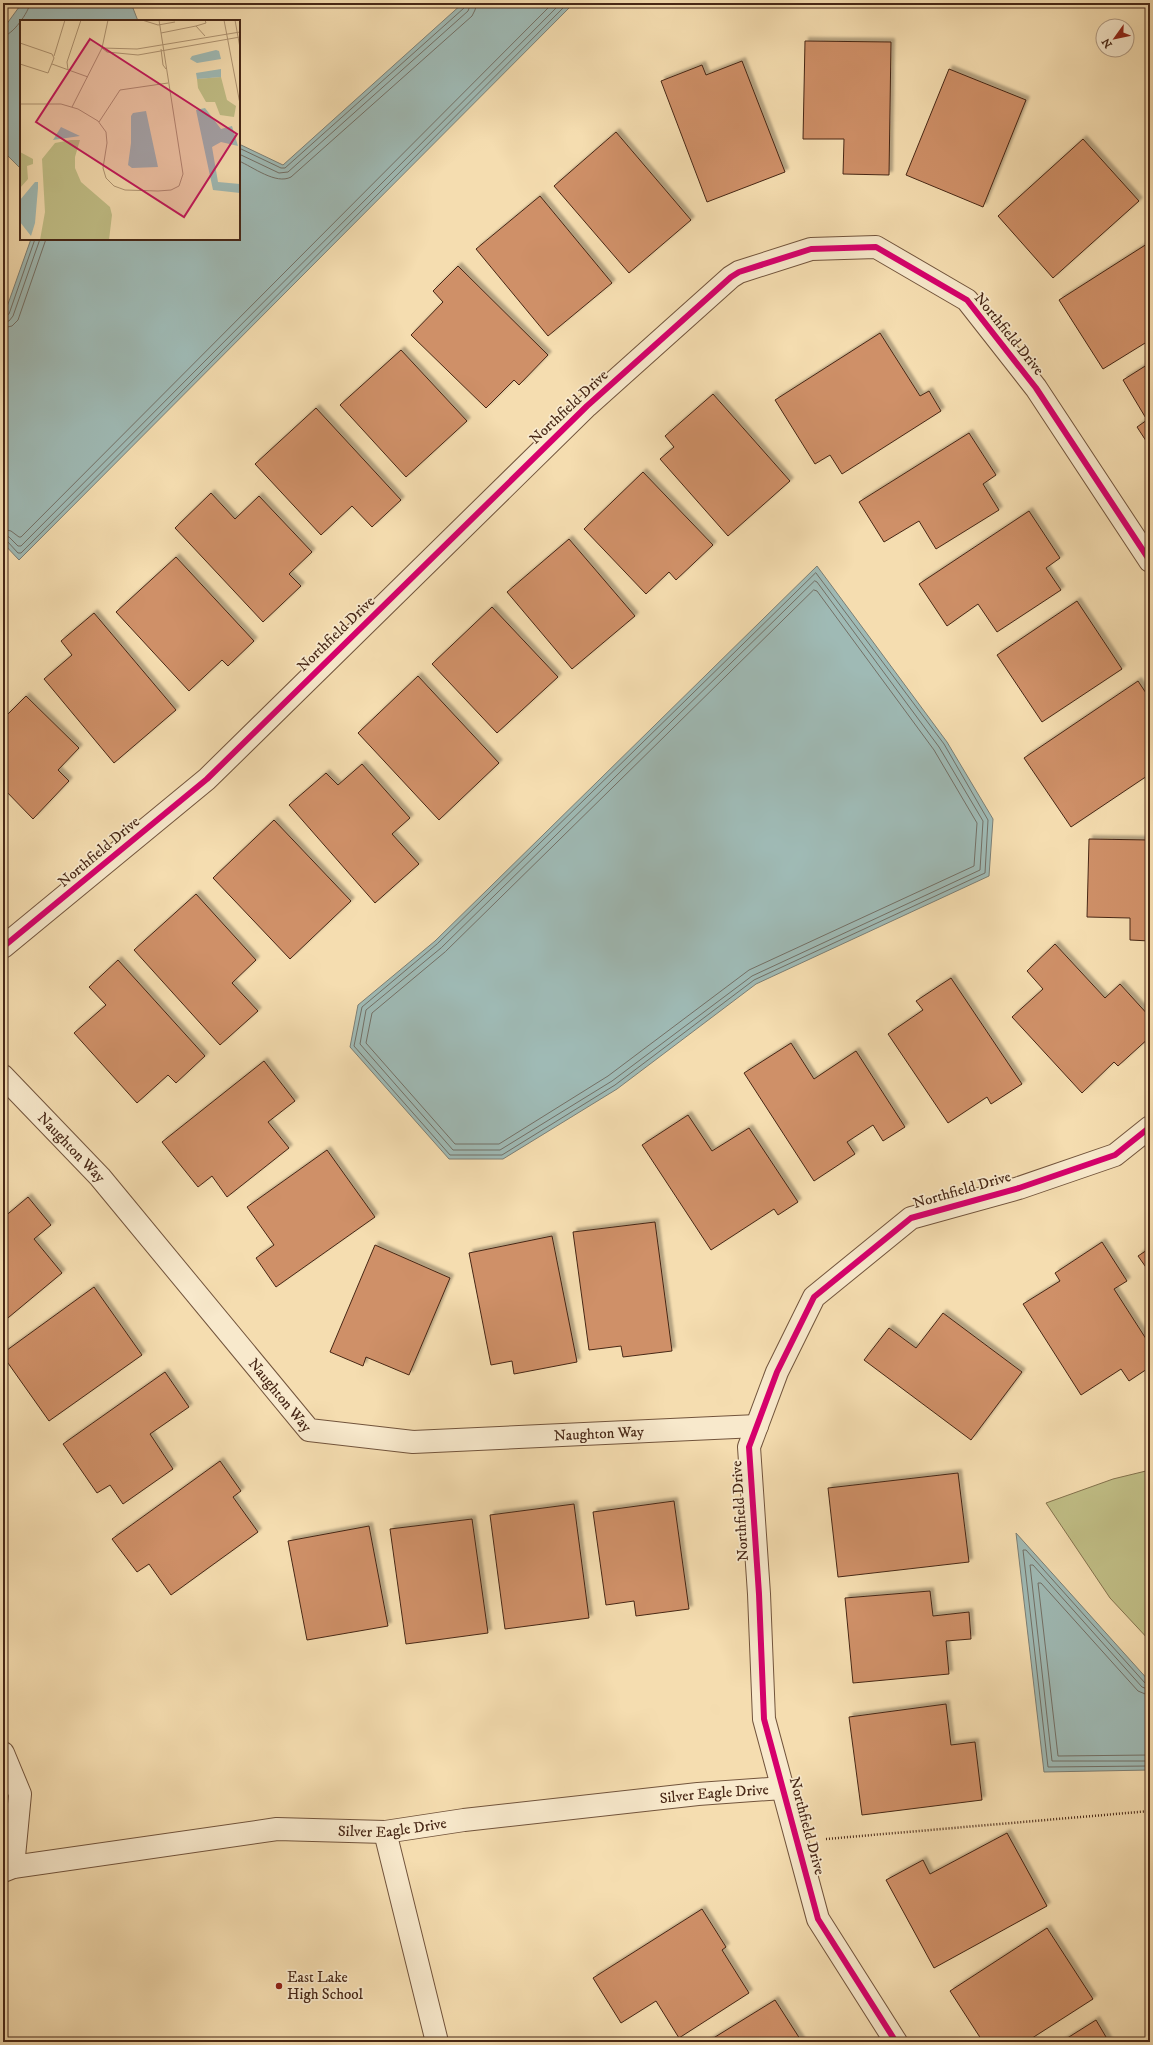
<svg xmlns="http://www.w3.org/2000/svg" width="1153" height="2045" viewBox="0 0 1153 2045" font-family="'IM FELL DW Pica',serif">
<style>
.green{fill:#c1bf87;stroke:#84734e}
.water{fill:#9fbab5;stroke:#7c7f75}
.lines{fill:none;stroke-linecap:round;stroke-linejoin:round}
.shore{stroke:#737066;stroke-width:1}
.building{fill:#cf9067;stroke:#472716;filter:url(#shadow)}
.minor-casing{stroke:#72543c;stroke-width:24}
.path{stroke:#472716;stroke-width:2.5;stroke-dasharray:1 2;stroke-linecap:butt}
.minor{stroke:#f8e9cc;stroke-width:22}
.cycleway-casing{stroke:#f8e9cc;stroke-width:8}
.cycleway{stroke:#d6006c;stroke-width:6}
.poi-dot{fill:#8f2418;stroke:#f8e9cc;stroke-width:1.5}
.labels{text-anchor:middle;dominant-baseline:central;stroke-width:3.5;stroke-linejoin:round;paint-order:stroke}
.street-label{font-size:15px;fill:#472716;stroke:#f8e9cc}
.poi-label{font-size:15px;fill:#472716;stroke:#f8e9cc;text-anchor:start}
.inset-road{fill:none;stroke:#af9472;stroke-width:1}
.view{fill:#c2185b;fill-opacity:0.15;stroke:#c2185b;stroke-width:2}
.inset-edge{fill:none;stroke:#472716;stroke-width:2}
</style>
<defs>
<filter id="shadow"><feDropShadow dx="3.5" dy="-3.5" stdDeviation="1" flood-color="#0004"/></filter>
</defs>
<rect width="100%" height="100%" fill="#f5ddb0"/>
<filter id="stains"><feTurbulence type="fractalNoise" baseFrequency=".005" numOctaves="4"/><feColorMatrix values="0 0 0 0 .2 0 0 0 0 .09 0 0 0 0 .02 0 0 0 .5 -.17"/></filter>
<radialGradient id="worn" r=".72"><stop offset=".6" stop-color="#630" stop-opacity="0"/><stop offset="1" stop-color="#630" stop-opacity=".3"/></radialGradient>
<path class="green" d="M1150 1470V1641L1110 1598 1046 1503 1113 1479Z"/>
<path class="water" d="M22 3H131L138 21H21V169L3 151V29Z
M463 3H574L19 560 3 543V318L31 239H239V144L283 165Z
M817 566 947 742 993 819 989 876 756 984 617 1089 503 1159H449L350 1047 358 1005 435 941Z
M1016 1533 1150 1682V1770L1044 1772Z"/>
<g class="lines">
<path class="shore" d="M3 36C12 36 29 12 30 3
M239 148 281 168H285L464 8 466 3
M239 154 279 173 288 172 468 11 471 3
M239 161C253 167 276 185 291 177L472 16 475 10 477 3
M3 317 9 314 35 239
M3 322 9 321 13 316 40 239
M3 328 12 326 18 320 46 239
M3 529 11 531 19 537H21L553 3
M3 535 9 537 18 546H21L561 3
M3 540 7 541 18 553H21L568 3
M816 573 944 744 988 820 985 873 754 980 615 1085 502 1155H450L354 1046 362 1007 437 944Z
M815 581 817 582 939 747 983 821 980 870 752 976 612 1081 500 1150H453L360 1044 366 1010 441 948Z
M814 590 817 591 934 750 977 823 974 866 749 970 608 1076 499 1144H455L366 1043 372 1013 445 952Z
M1150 1685 1145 1683 1026 1550H1023L1048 1767 1150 1766
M1150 1690 1142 1687 1033 1565H1030L1052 1761H1150
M1150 1696 1138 1691 1041 1583H1038L1058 1756 1150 1755"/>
</g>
<path class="building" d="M805 41 891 42 889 175 843 174 844 139H803Z
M742 61 785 172 707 202 661 81 702 65 706 75Z
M949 69 1026 100 983 207 906 175Z
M616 132 691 220 629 273 554 186Z
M1083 139 1139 201 1053 278 998 216Z
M540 196 612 283 548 336 476 249Z
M1150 242V340L1103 369 1059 300Z
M458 266 548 355 519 385 514 380 486 408 411 335 443 302 433 291Z
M880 333 920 396 929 391 941 411 842 474 830 455 815 464 775 400Z
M401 350 467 421 406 477 340 405Z
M1150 363V447L1137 427 1147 420 1123 380Z
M713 394 790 481 728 536 660 459 674 447 665 436Z
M316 408 401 500 372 527 352 506 321 535 255 464Z
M969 433 996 475 983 484 999 510 936 549 919 521 884 542 859 502Z
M643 472 713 545 676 580 669 572 646 594 584 529Z
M211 493 235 519 259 496 312 552 289 574 301 586 263 622 175 528Z
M1029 511 1060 558 1046 568 1061 590 997 632 978 604 947 626 919 584Z
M569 539 635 616 572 669 507 592Z
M176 557 254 641 228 666 222 660 189 691 116 612Z
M1077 601 1122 669 1042 722 997 655Z
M492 607 558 677 497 733 432 664Z
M94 613 176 710 114 763 44 679 72 655 61 641Z
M418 676 499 763 439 820 358 733Z
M1138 681 1150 699V721L1148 722 1150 726V774L1071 827 1024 758Z
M26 696 79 748 58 770 69 781 33 819 3 788V719Z
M362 764 410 818 392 834 419 864 375 903 289 805 326 773 338 785Z
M274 820 351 901 290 959 213 878Z
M1089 839 1150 840V941L1130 940V918L1087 917Z
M196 894 256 960 232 983 258 1011 220 1045 134 950Z
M1055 944 1105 998 1120 984 1150 1017V1037L1118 1066 1114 1062 1082 1093 1012 1017 1043 989 1027 971Z
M118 960 205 1056 176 1083 168 1075 137 1103 74 1033 106 1005 89 987Z
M951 978 1022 1084 991 1104 987 1097 948 1123 888 1034 923 1010 916 1001Z
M791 1043 814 1079 856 1051 905 1127 883 1141 873 1125 847 1142 855 1154 814 1181 744 1073Z
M264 1061 295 1101 268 1122 289 1148 227 1197 212 1176 198 1187 162 1142Z
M688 1115 712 1151 749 1128 798 1202 778 1215 774 1209 711 1250 642 1145Z
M327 1150 375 1217 276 1287 256 1258 274 1245 247 1207Z
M28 1197 51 1225 34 1239 62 1273 3 1322V1218Z
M655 1222 672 1351 623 1357 621 1346 589 1350 573 1232Z
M552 1236 577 1362 514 1374 512 1361 491 1365 469 1253Z
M1102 1242 1127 1281 1114 1289 1150 1345V1367L1129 1381 1121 1369 1081 1395 1023 1304 1060 1281 1055 1273Z
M375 1245 450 1278 409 1375 366 1357 363 1366 330 1352Z
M1150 1248V1273L1138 1256Z
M94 1287 142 1355 49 1421 3 1356V1353Z
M943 1313 1022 1372 971 1440 864 1360 889 1328 916 1348Z
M165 1372 189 1407 150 1434 173 1469 123 1504 110 1485 97 1493 63 1444Z
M220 1461 241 1491 233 1497 258 1532 171 1595 149 1564 137 1572 112 1539Z
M958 1473 969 1562 838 1577 828 1488Z
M674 1501 689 1609 636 1616 634 1601 606 1605 593 1512Z
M574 1504 589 1618 505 1629 490 1515Z
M472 1519 488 1633 406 1644 390 1529Z
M369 1526 388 1626 307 1640 288 1541Z
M930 1591 933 1616 969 1612 971 1639 946 1641 949 1674 853 1683 845 1598Z
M946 1704 951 1745 975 1742 982 1800 862 1815 849 1717Z
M1007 1833 1047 1906 934 1968 886 1880 923 1860 930 1874Z
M702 1909 726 1947 722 1950 749 1993 679 2038 656 2001 621 2023 593 1978Z
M1047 1928 1093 1999 1026 2042H983L950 1991Z
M775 2000 802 2042H707Z
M1096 2020 1109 2042H1061Z"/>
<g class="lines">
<defs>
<g id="minor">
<path d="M3 947 207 779 587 406 731 277 739 272 811 249 876 247 967 300 1036 388 1150 561"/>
<path id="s1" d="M3 1076 100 1177 309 1430 413 1442 757 1426"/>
<path d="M3 1753 20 1794 13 1867"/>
<path d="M385 1832 437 2042"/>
<path id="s2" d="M3 1871 13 1867 277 1829 385 1832 464 1820 698 1794 783 1788"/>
<path d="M896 2042 818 1919 764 1719 759 1594 749 1447 777 1372 814 1297 911 1218 1019 1188 1115 1155 1150 1127"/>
</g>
</defs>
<use href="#minor" class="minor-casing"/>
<path class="path" d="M826 1839 1150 1811"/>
<use href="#minor" class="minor"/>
<defs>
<path id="cycleway" d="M3 947 207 779 587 406 731 277 739 272 811 249 876 247 967 300 1036 388 1150 561
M896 2042 818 1919 764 1719 759 1594 749 1447 777 1372 814 1297 911 1218 1019 1188 1115 1155 1150 1127"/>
</defs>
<use href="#cycleway" class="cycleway-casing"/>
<use href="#cycleway" class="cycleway"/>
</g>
<circle class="poi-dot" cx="279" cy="1986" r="4"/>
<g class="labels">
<g class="street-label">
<text transform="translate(1009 334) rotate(51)">Northfield Drive</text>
<text transform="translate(569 407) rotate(-43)">Northfield Drive</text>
<text transform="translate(336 634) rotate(-44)">Northfield Drive</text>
<text transform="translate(99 852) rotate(-40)">Northfield Drive</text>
<text stroke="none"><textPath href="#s1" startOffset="99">Naughton Way</textPath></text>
<text transform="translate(962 1190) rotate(-16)">Northfield Drive</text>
<text stroke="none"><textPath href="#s1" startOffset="423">Naughton Way</textPath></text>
<text stroke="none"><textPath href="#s1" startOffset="759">Naughton Way</textPath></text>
<text transform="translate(740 1511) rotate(-94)">Northfield Drive</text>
<text stroke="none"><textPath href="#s2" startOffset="717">Silver Eagle Drive</textPath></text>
<text stroke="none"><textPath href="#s2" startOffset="393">Silver Eagle Drive</textPath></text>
<text transform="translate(807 1826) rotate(75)">Northfield Drive</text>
</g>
<g class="poi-label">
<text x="287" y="1977">East Lake<tspan x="287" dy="17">High School</tspan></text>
</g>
</g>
<g transform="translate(20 20)">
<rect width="220" height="220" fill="#f5ddb0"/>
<path d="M201 57 207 80 216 86 214 97 200 95 195 82H186L178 68 177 59ZM51 120H60L55 137V148L61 162 90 187 92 195 89 220H20L25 192 22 139 35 123ZM0 132 13 139V144L7 146 8 159 0 168Z" fill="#c1bf87"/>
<path d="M196 30 199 31 201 39 177 43 170 39 172 36ZM201 49V57L177 59 176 53ZM185 88 201 109 212 106 218 126 201 122 192 127 198 162 220 164V173L193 170 176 90ZM126 91 138 147 112 148 108 145 111 123V96L113 93ZM41 107 60 116 33 120ZM15 162H18V168L15 203 11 216 0 202V180Z" fill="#9fbab5"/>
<path class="inset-road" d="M122 0 138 5 155 2M204 0 220 84M215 0 220 28M176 6 185 16M141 13 176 6 186 3 185 0M0 23 32 34 34 38 28 53 0 44M82 28 87 32 118 35 220 17M82 28 117 29 220 12M141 29 143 45 146 49M34 36 45 0M32 44 68 57M48 50 47 42 61 0M0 84H41L58 89 78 101 86 112 87 123 83 148 86 158 94 166 105 170 138 171 151 170 159 166 163 154 139 0M52 87 82 28 88 0M79 102 100 70 148 63"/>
<path class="view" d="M70 19 217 114 164 197 16 102Z"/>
<rect width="220" height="220" class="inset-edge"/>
</g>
<rect width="1153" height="2045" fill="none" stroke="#f5ddb0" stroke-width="16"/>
<rect x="4" y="4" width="1145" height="2037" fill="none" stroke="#472716" stroke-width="2"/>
<rect x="8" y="8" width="1137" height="2029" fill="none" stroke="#472716"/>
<g transform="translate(1115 38) rotate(237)"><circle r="19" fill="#f8e9cc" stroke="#b19b83"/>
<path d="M0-3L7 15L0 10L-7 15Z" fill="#8f2418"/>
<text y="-6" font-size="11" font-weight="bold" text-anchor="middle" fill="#472716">N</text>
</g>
<rect width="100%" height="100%" filter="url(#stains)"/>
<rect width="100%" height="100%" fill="url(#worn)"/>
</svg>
